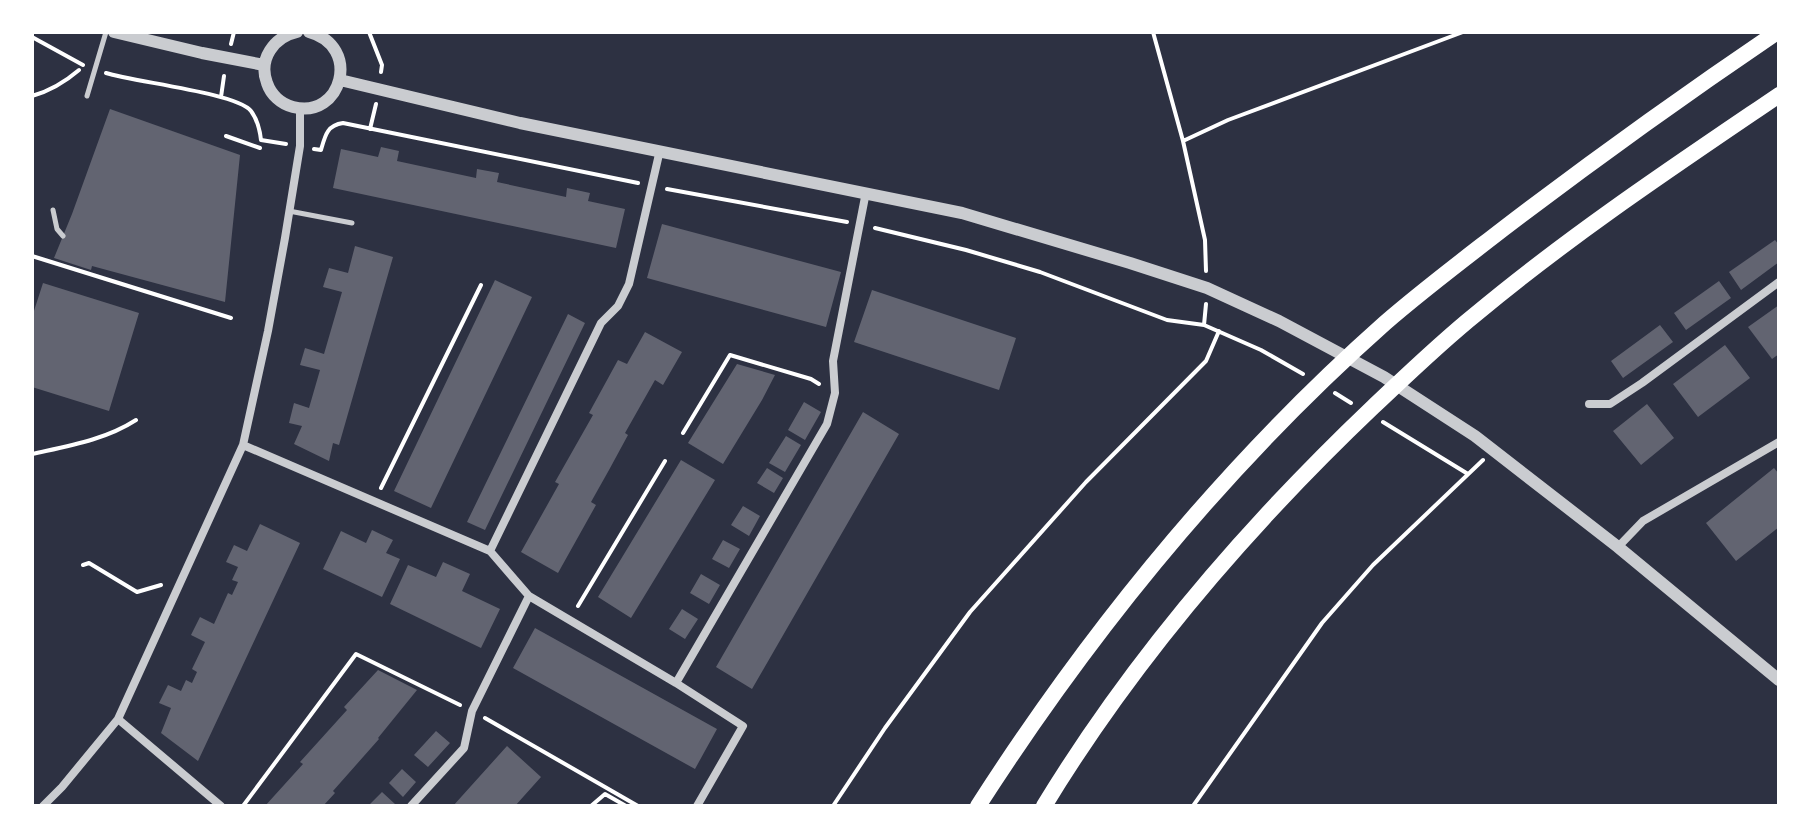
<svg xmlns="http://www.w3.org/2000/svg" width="1811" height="838" viewBox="0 0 1811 838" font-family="Arial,sans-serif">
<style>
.building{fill:#626471}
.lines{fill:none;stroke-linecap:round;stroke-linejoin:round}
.path{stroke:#fff;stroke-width:4}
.service{stroke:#caccd0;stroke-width:5}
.minor{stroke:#caccd0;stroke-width:8}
.tertiary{stroke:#caccd0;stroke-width:12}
.trunk{stroke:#fff;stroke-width:16}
</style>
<rect width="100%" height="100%" fill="#2d3142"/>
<path class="building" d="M110 109 240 155 225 302 92 266 91 270 54 258 72 214Z
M381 147 399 151 397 161 476 178 477 169 499 173 497 182 566 197 567 188 590 193 588 201 625 209 616 248 333 188 341 149 378 157Z
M662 224 841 272 826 327 647 278Z
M1775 240 1779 245V262L1741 290 1729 272Z
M355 246 393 257 339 445 333 443 329 461 294 444 302 426 289 423 294 403 309 408 320 370 300 365 305 348 324 354 342 292 323 287 329 268 348 273Z
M495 280 532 297 431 508 394 491Z
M1719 281 1731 298 1686 330 1674 313Z
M43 283 139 313 109 411 32 387V317Z
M872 290 1016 338 999 390 854 342Z
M1779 305V354L1772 359 1748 327Z
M568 314 585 323 485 530 467 522Z
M1660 325 1673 342 1623 378 1611 361Z
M645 332 682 352 663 385 655 380 625 433 628 435 609 470 591 502 596 505 558 573 521 552 559 484 555 482 593 415 589 413 618 360 627 364Z
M1725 345 1750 378 1698 417 1673 384Z
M737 364 775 375 762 400 723 464 688 443Z
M804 402 821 412 805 440 788 430Z
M1647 404 1674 438 1641 465 1613 431Z
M863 412 899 434 752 689 716 667Z
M786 436 801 445 785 472 769 463Z
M681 460 715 480 631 618 598 597Z
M767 468 783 478 774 493 757 483Z
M1774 468 1779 474V527L1736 561 1706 523Z
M743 506 760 516 749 536 731 525Z
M260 524 300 543 198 761 161 733 171 708 159 703 168 685 181 691 186 680 192 683 197 672 192 669 205 642 191 635 200 617 214 624 228 593 232 595 238 582 232 580 238 567 226 562 234 545 247 551Z
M372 530 393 540 386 553 400 559 382 597 323 569 341 531 366 543Z
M723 540 740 549 729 568 712 559Z
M443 562 470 574 462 591 500 609 481 648 390 604 408 565 436 577Z
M701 574 720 585 709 604 690 593Z
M682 609 698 619 685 639 669 629Z
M535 628 717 729 695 769 513 668Z
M378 670 417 690 378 738 379 739 333 791 335 793 323 806H265L303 764 300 762 347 710 344 707Z
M436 731 450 743 428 767 414 755Z
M507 746 541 777 515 806H453Z
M402 769 416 782 403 797 389 783Z
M382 792 395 804 393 806H368Z"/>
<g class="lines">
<path class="path" d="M369 32 382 65 381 72
M1153 32 1183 141 1205 240 1206 271
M32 37 83 65
M231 44 234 32
M106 73C134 82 237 93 251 111 257 119 260 131 261 140L286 144
M32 96C50 91 65 82 79 70
M221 97 224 76
M370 129 376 104
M226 136 260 148
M1183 141 1228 120 1463 32
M314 149 321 150C325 136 327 125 343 123L638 183
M667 189 847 222
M875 228 966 250 1040 272 1167 320 1204 325 1261 350 1303 374
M32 256 231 318
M1204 325 1206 304
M1335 393 1351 403
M1383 422 1468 474
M683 433 730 355 811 379 819 384
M32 454C68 446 105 440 136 420
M381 488 481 285
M83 565 89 563 137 592 161 585
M578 606 665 461
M485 718 638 806
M243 806 356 654 460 705
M591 806 605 794 626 806
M833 806 885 728 970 612 1086 482 1206 361 1219 331
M1193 806 1322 623 1373 565 1483 460"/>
<path class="service" d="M87 96 106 32
M53 210 57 229 63 236
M289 211 352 223"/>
<path class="minor" d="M1589 404H1610L1642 383 1779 282
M243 445 490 551 529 596 676 683 743 726 697 806
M1618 547 1643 521 1779 442
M490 551 601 323 618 306 629 284 660 150
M676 683 827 424 835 393 833 361 866 192
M118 719 221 806
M43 806 62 787 118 719 243 445 268 331 285 238 300 146V109
M411 806 464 748 472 711 529 596"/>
<path class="tertiary" d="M114 32 202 53 264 65
M297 32C274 37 258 59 267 83 271 95 281 104 293 107 342 120 362 46 309 32
M340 80 520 123 962 213 1130 263 1207 288 1279 321 1384 377 1475 436 1618 547 1779 680"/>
<path class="trunk" d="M978 806C1093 627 1225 465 1385 323 1423 290 1463 260 1503 229 1592 161 1684 95 1777 32
M1044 806C1134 658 1248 526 1373 407 1407 375 1440 343 1476 314 1572 234 1676 165 1779 95"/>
</g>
<rect width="1811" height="838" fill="none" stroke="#ffffff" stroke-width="68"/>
</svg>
